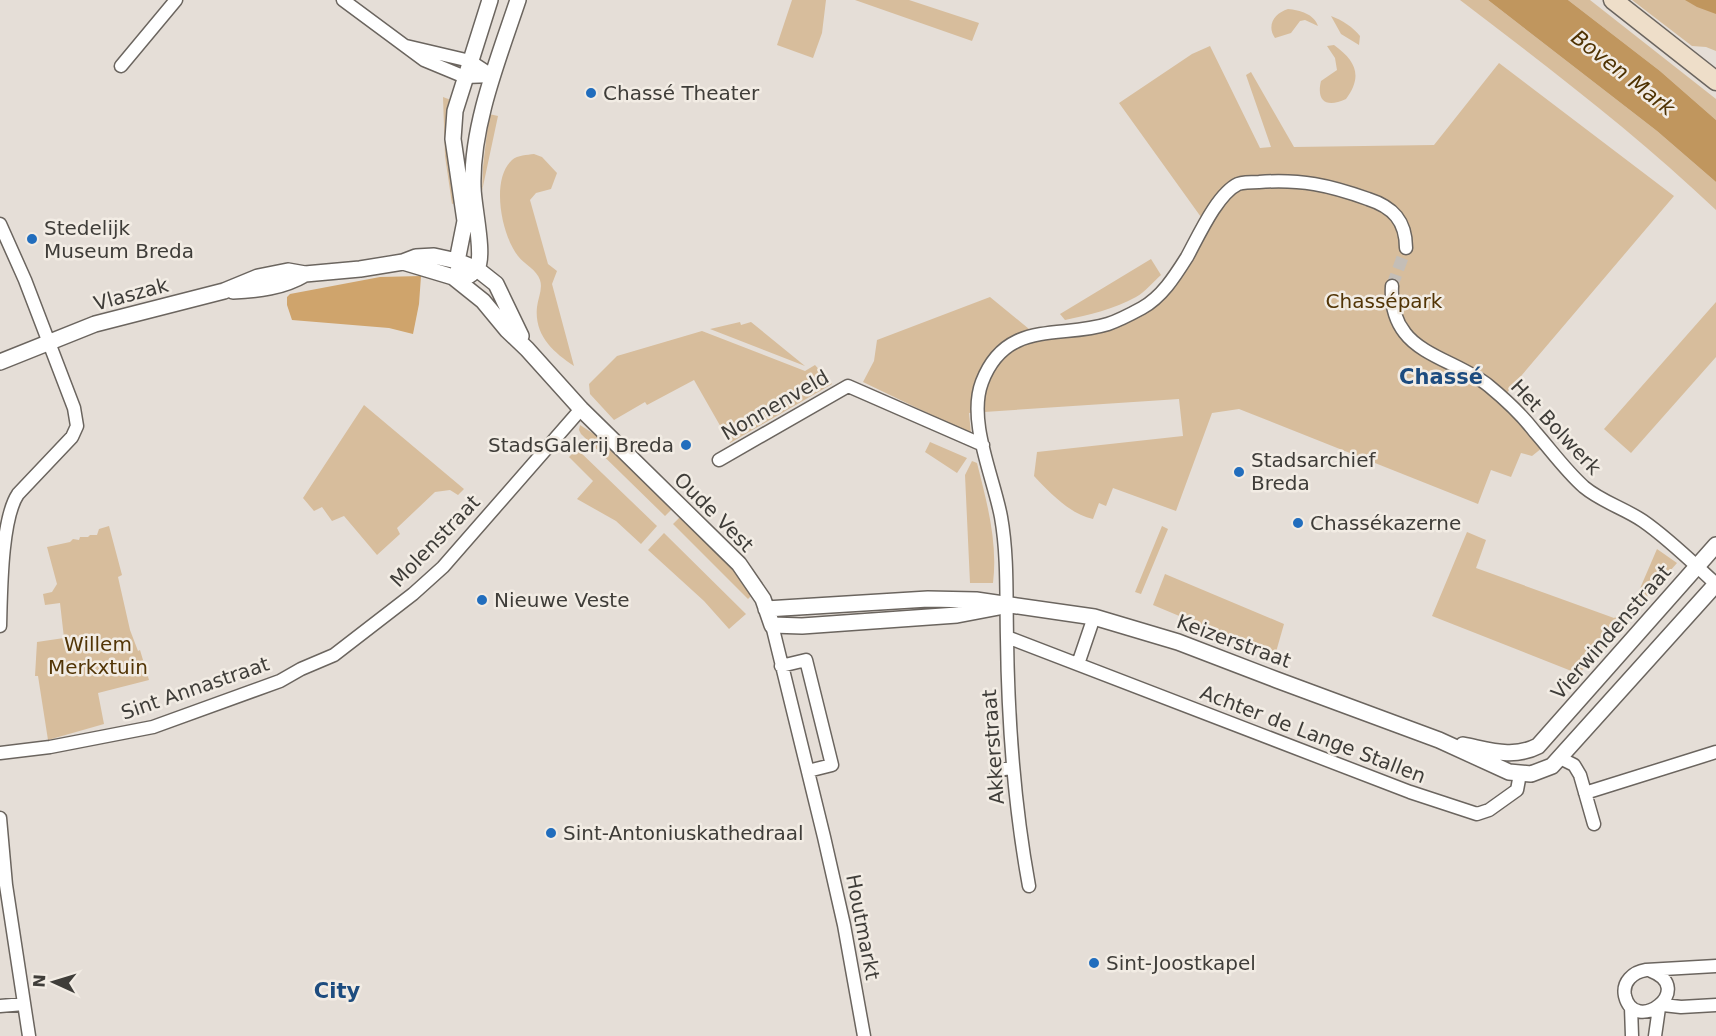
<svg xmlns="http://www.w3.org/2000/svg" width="1716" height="1036" viewBox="0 0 1716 1036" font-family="'DejaVu Sans',sans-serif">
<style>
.green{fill:#d7bd9c}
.forest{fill:#cfa46c}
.water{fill:#c0965e}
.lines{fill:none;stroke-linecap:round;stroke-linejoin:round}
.minor-tunnel{stroke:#c4beb7;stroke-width:12;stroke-dasharray:12 6;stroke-linecap:butt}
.minor-casing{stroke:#6b655f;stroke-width:15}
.tertiary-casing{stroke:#6b655f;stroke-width:18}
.secondary-casing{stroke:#6b655f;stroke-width:21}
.minor{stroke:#fff;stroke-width:12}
.tertiary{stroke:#fff;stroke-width:15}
.secondary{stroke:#eedec9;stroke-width:18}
.poi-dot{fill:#216dbd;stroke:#f2ece4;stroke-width:2}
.labels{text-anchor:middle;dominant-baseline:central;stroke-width:5;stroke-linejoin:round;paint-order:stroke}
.poi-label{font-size:20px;fill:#3f3d39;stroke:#f2ece4;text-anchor:start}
.street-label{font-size:20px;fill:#3f3d39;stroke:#f2ece4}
.park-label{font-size:20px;fill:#523506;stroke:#f2ece4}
.water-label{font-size:21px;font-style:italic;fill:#4f3303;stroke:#f2ece4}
.neighbourhood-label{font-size:21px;font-weight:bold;fill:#1d4c7f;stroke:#f2ece4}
</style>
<rect width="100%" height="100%" fill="#e5ded7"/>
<path class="green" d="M792 0H826L822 33 813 58 777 45Z
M855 0H909L979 23 972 41Z
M1460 0H1488L1657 131 1716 182V210C1636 134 1548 67 1460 0Z
M1568 0H1590L1716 99V120L1660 71Z
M1632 0H1716V51L1706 47 1692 46Z
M1288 9C1300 10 1314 14 1318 26L1305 20 1300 21 1291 33 1275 38C1266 25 1275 13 1288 9Z
M1331 16C1342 20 1353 27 1360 36L1359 45 1341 34Z
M1334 45C1356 61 1363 76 1346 99 1327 108 1316 102 1321 81L1337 70 1335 58 1327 46Z
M1210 46 1260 148 1271 147 1246 75 1251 72 1294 147 1434 145 1499 63 1674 196 1499 402 1542 448 1532 456 1521 453 1511 477 1491 470 1478 504 1239 409 1212 413 1176 511 1113 488 1106 506 1099 503 1093 519C1070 514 1050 493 1034 476L1037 452 1183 436 1179 399 969 413 971 434 863 382 874 361 877 340 990 297 1029 329 1107 320 1145 300 1175 272 1206 224 1119 103 1192 54Z
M443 97 451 100 450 133 455 203 452 204 445 156Z
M489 114 498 116 482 191 483 167Z
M534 154 542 157 557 173 551 189 536 193 530 200 548 264 557 271 552 284 574 366C553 352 534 335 537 307 538 298 543 289 540 280 537 270 524 264 518 256 502 236 490 180 512 160 518 155 527 155 534 154Z
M1151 259 1161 275C1153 282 1145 292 1136 297 1114 309 1089 315 1065 320L1060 314Z
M1716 302V357L1631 453 1604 429Z
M740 322 741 325 751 322 805 366 710 329Z
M702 331 805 371 815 365 832 384 730 443 694 380 647 405 645 402 614 420 590 394 589 384 617 356Z
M364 405 464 489 458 495 450 490 435 492 397 528 400 534 377 555 344 516 332 521 322 507 314 511 303 498Z
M580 425 597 436 672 509 665 516 581 434 579 430Z
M930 442 967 458 957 473 925 452Z
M577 449 657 526 641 544 616 521 577 499 593 481 569 457Z
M972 461 977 463C987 503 998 542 993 583H970L965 475Z
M680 517 730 566 751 596 748 599 673 524Z
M109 526 122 575 118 577 130 630 138 651 140 650 149 680 98 693 104 724 48 740 38 676H35L37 642 64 638 60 603 45 605 43 594 52 592 57 584 47 547 70 542 73 539 79 540 80 537H88L90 535H97L99 529Z
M1162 526 1168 529 1141 594 1135 592Z
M1467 532 1486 540 1476 568 1614 618 1632 607 1657 549 1677 563 1579 674 1432 616Z
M664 533 746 614 729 629 704 601 648 550Z
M1165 574 1284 624 1276 652 1220 633 1153 605Z"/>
<path class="forest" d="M421 276 419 304 413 334 389 328 292 320 287 305V297L290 294 380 277Z"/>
<path class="water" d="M1488 0H1568L1660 71 1716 120V182L1657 131Z
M1685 0H1716V14L1697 7Z"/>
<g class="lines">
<path class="minor-tunnel" d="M1392 286 1406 248"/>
<defs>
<path id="minor" d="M343 0 424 60 465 77 493 76
M406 46 470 61 493 76
M121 66 176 0
M0 224 25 280 74 408 77 426 72 437 18 494C1 519 1 594 0 626
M1392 286C1391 302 1394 319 1405 333 1422 356 1465 366 1489 386 1506 400 1522 415 1535 432 1551 450 1565 470 1584 487 1602 502 1624 508 1643 521 1669 539 1693 563 1716 584
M719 460 848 386 983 445
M772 625 824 837 844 925 864 1036
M1007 637 1410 792 1477 814 1489 810 1517 790 1520 774
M1078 664 1094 617
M781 666 806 660 832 765 808 771
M0 753 50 747 153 727 280 681 301 669 334 655 413 594 443 567 581 409
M1560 758 1574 765 1580 775 1594 824
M996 770 1012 768
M1585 793 1716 752
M0 818 6 885 29 1036
M1029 886C1014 804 1008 722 1007 638 1006 598 1008 556 1001 517 994 478 967 421 982 382 1006 319 1060 339 1108 324 1120 320 1131 314 1142 308 1162 297 1175 276 1187 257 1198 237 1217 194 1238 184 1244 182 1253 182 1259 182 1301 179 1329 185 1368 199 1393 207 1406 221 1406 248
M1651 971C1697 989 1635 1036 1625 996 1622 982 1633 972 1646 970L1716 966
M1663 1005 1681 1007 1716 1005
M0 1006 24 1004
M1631 1007 1632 1036
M1655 1036 1659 1008"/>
<path id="tertiary" d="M403 262 453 277 483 301 507 330 527 349 581 409 739 564 763 599 772 625 802 626 957 615 999 607
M459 269 457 261 465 221 453 139 455 111 490 0
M470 275C471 274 476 270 477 268 485 255 473 205 473 187 471 126 499 57 518 0
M233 291C258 290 283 287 305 274
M0 362 95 324 224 291 258 277 288 271 305 274 360 269 403 262 416 257 434 256 457 261 477 269 496 284 521 336
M766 609 928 599 976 600 1094 617 1178 642 1277 680 1439 740 1509 772 1531 774 1552 766 1716 584
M1463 745C1489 750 1513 759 1538 746L1716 545"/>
<path id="secondary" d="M1613 0 1716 81"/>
</defs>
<use href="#minor" class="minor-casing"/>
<use href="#tertiary" class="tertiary-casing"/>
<use href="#secondary" class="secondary-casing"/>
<use href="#minor" class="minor"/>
<use href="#tertiary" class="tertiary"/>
<use href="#secondary" class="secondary"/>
</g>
<g class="poi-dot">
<circle cx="591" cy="93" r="6"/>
<circle cx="32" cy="239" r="6"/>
<circle cx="686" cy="445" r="6"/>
<circle cx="1239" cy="472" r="6"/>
<circle cx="1298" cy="523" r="6"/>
<circle cx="482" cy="600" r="6"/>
<circle cx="551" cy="833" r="6"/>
<circle cx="1094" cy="963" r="6"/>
</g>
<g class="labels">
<g class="poi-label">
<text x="603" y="93">Chassé Theater</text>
<text x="44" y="228">Stedelijk<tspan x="44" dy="23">Museum Breda</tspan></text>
<text x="674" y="445" text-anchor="end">StadsGalerij Breda</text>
<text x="1251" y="460">Stadsarchief<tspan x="1251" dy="23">Breda</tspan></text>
<text x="1310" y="523">Chassékazerne</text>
<text x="494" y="600">Nieuwe Veste</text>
<text x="563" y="833">Sint-Antoniuskathedraal</text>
<text x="1106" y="963">Sint-Joostkapel</text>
</g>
<g class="street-label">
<text transform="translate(131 294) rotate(-15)">Vlaszak</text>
<text transform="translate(775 405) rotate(-30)">Nonnenveld</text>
<text transform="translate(1556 427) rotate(47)">Het Bolwerk</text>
<text transform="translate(714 512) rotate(45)">Oude Vest</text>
<text transform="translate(435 541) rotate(-46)">Molenstraat</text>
<text transform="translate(1611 632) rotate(-49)">Vierwindenstraat</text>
<text transform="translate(1234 641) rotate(20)">Keizerstraat</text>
<text transform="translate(195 688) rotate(-19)">Sint Annastraat</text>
<text transform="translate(1313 734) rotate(21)">Achter de Lange Stallen</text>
<text transform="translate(993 747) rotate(-94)">Akkerstraat</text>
<text transform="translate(863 927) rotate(79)">Houtmarkt</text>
</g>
<g class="park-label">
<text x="1384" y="301">Chassépark</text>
<text x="98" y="644">Willem<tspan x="98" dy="23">Merkxtuin</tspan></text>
</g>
<g class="water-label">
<text transform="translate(1623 73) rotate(38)">Boven Mark</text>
</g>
<g class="neighbourhood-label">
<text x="1441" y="377">Chassé</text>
<text x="337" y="991">City</text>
</g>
</g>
<g transform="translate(54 982) rotate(274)" stroke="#f2ece4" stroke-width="4.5" paint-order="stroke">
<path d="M0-4.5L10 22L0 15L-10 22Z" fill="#3f3d39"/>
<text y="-9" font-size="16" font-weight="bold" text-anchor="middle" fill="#3f3d39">N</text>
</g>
</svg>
